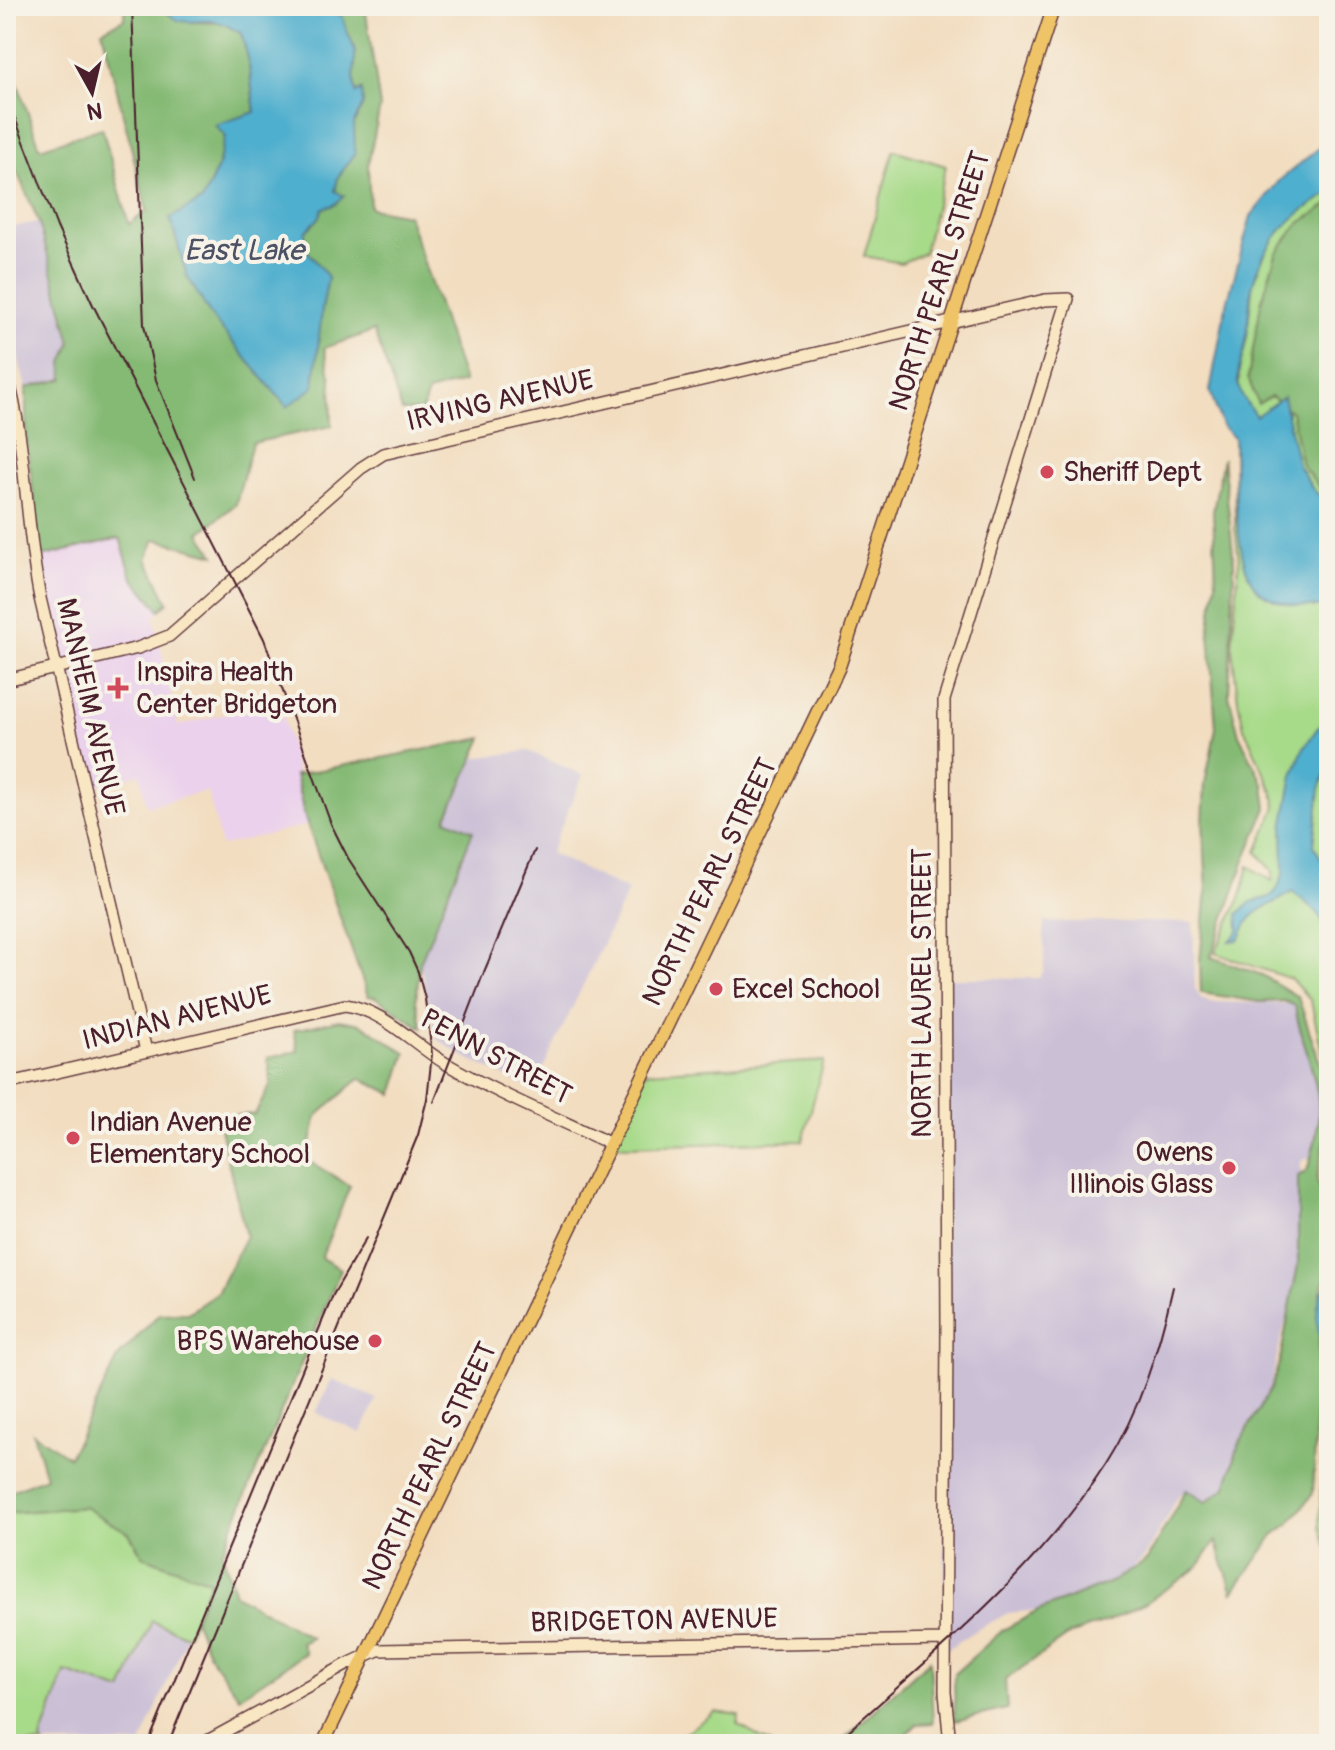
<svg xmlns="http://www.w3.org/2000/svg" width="1335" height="1750" viewBox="0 0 1335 1750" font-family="Pangolin,sans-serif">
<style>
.built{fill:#ebd1ec}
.industrial{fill:#cbbfd6}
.green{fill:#a7da89;stroke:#787c5a;stroke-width:2}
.forest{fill:#85ba75;stroke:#686c50;stroke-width:2}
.water{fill:#4fafce;stroke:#4c677c;stroke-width:2}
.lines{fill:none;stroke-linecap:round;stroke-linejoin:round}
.stream{stroke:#4fafce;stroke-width:2}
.secondary-casing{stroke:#633c41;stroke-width:14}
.primary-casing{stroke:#633c41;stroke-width:15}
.secondary{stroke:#f9e7c3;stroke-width:11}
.primary{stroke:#efc469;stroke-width:12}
.rail{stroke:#4a1f2b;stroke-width:2}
.poi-dot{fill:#d1495b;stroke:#f7f3e8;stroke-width:3}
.labels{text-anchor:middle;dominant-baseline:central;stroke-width:8;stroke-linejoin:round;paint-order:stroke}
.street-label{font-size:28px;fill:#4a1f2b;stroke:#f7f3e8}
.poi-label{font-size:28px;fill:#4a1f2b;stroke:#f7f3e8;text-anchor:start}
.water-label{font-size:30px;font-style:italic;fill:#4c5164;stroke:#f7f3e8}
</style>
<rect width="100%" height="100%" fill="#f7f3e8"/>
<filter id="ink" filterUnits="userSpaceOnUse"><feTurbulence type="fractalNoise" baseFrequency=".0125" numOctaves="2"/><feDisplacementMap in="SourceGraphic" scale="16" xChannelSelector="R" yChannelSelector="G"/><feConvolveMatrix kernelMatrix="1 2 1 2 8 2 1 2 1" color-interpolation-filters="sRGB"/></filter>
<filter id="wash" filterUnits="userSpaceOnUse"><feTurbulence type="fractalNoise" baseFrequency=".006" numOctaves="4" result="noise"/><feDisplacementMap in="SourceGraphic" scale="32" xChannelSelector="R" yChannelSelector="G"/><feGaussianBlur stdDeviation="1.8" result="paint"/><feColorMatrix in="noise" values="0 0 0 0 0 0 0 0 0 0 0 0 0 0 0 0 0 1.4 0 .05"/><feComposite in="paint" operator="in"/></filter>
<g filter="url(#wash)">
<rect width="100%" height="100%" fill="#f2ddc0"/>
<path class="built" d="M121 538 132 577 160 610 154 618 178 726 280 700 308 825 221 846 208 791 147 806 140 774 91 787 65 675 41 557Z"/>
<path class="industrial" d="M39 222 71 343 63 363 65 379 26 388 6 309V228Z
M528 751 583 775 550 853 628 891 533 1090 463 1056 436 1038 420 963 472 831 446 819 474 758Z
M1044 922H1193L1195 988 1201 999 1210 1002 1295 1004 1317 1091 1320 1125 1318 1154 1301 1161V1266L1281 1338 1269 1393 1223 1492 1210 1501 1200 1500 1180 1493 1145 1555 1119 1581 1039 1610 1008 1613 971 1633 945 1651 946 978H1039L1044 970Z
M332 1379 377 1399 361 1433 316 1413Z
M152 1621 187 1636 141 1744H43L41 1740 65 1671Z"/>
<path class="green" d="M894 150 946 166 924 253 901 263 864 256Z
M1329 194V1067L1321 1048 1311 1001 1291 979 1215 953 1241 896 1249 866 1272 881 1273 871 1257 852 1276 807 1273 792 1244 728 1238 700 1232 647 1239 561 1235 528 1234 438 1239 394V370L1246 340 1253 282 1266 251 1281 228 1303 209Z
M824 1061 803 1141 627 1146 611 1144 646 1072Z
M1329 1285V1555L1320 1526 1324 1319Z
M84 1507 129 1533 143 1556 211 1581 187 1636 152 1621 122 1691 65 1672 41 1740 43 1744H6V1513Z
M715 1712 739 1715 738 1725 771 1744H669Z"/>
<path class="forest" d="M124 6H163L167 13 191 22 223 23 241 33 248 58 255 113 216 126 225 135 218 167 203 200 170 219 322 309 328 277 305 248V232L319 218 323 208 334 205 343 196 335 192 338 177 354 154V123L363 104 361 90 356 93C351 74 357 63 354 48 351 37 344 29 343 18L335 13 334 6H365L380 107 368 165 370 208 408 215 464 382 428 392 422 411H402L374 331 324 348 331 379 332 426 252 443 236 504 200 533 215 555 155 539 147 559 168 602 160 610 132 577 120 538 41 557 26 435V388L64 379 63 363 71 343 39 222 6 147V49L40 148 102 128 129 224 147 211 102 30 124 19Z
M1329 204V500L1302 465 1291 412 1271 396 1258 404 1248 378 1261 303 1276 254 1297 225Z
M1223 458 1234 564 1229 695 1239 735 1264 785 1267 808 1246 857 1211 957 1262 975 1298 997 1329 1090V1120L1317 1179 1323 1210 1329 1212V1271L1321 1291 1313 1494 1289 1524 1274 1535 1233 1592 1216 1541 1197 1568 1177 1582 1144 1604 1111 1620 1069 1635 1005 1680 1007 1709 955 1721 954 1674 1003 1630 1038 1611 1113 1581 1147 1560 1186 1490 1206 1502 1226 1488 1239 1444 1271 1388 1280 1360 1298 1265V1176L1307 1171C1314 1147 1321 1123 1318 1098 1314 1067 1300 1037 1295 1006L1284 1001 1260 1002 1201 993 1200 961 1207 890 1203 822 1205 783 1216 728 1209 633 1216 582 1213 511Z
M483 738 446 819 473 831 420 963 416 1001 422 1028 375 997 368 996 305 818 295 775Z
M339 1020 361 1024 406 1053 393 1094 360 1078 317 1116 307 1160 350 1186 321 1258 341 1269 222 1552 235 1594 311 1638 301 1643 305 1653 239 1697 209 1655 194 1619 210 1581 143 1556 129 1533 84 1507 6 1513V1493L46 1477 33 1433 69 1457 119 1356 159 1314 188 1313 217 1293 246 1236 217 1116 255 1114 271 1084 268 1058 298 1051 294 1030Z
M930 1660 933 1723 917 1724 897 1744H838Z"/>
<path class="water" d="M163 6H334L336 13 343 17C344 29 351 37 354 48 358 62 351 75 356 93L362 90 363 104 354 123 355 154 338 177 335 191 344 196 334 205 323 208 319 218 305 232V248L328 277 322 309 314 387 287 407 213 319 187 276 170 218 203 200 218 167 225 136 215 125 255 112 248 58 241 33C234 31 230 26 224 24 201 14 179 34 163 6Z
M1319 148 1329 150V194C1293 214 1266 239 1254 280 1248 297 1250 318 1247 336 1240 377 1227 379 1256 416L1283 397 1298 465 1313 489 1329 506V606C1307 608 1276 606 1258 590 1233 566 1235 473 1234 438L1222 426 1210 391 1225 311 1251 216 1280 180Z
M1329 718V763L1320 789 1314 846 1329 872V945L1323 949C1335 923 1311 906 1292 892 1280 902 1264 905 1252 917 1246 922 1243 933 1239 940L1230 941 1239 931 1238 914 1251 902 1270 897 1277 890 1284 872 1283 828 1293 775 1303 749 1317 729Z
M1329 1283V1362C1318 1338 1309 1305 1329 1283Z"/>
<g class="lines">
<path class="stream" d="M1323 604 1329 614"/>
</g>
</g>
<g filter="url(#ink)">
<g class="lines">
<defs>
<path id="secondary" d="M6 371C27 445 25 523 40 598L146 1051
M6 680 138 648 169 636 361 468 383 454 1045 300 1068 299 944 700 947 1327 945 1692 950 1744
M6 1084 345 1005C384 1010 413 1044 445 1063 498 1094 556 1118 611 1144
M202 1744 346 1665 378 1650 945 1640"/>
<path id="primary" d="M323 1744 839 667 1054 6"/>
</defs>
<use href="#secondary" class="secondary-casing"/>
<use href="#primary" class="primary-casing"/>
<use href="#secondary" class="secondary"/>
<use href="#primary" class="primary"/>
<path class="rail" d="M132 6 144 325 156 380 195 478
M6 95 57 227 93 305 264 639 331 824 348 858 409 952 418 972 425 999 432 1054 427 1099 418 1135 168 1744
M434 1102 484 972 535 850
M148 1744 333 1295 366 1238
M834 1744C930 1657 1035 1574 1106 1464 1140 1411 1159 1348 1173 1287"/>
</g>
</g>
<g class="poi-dot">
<circle cx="1047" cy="472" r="8"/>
<path d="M114 676h8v8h8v8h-8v8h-8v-8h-8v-8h8z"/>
<circle cx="716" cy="989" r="8"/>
<circle cx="73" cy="1138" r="8"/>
<circle cx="1229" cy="1168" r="8"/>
<circle cx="375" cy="1341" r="8"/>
</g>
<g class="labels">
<g class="street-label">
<text transform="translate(940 281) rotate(-72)">NORTH PEARL STREET</text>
<text transform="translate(500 401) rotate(-13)">IRVING AVENUE</text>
<text transform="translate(90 707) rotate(77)">MANHEIM AVENUE</text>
<text transform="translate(710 882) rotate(-64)">NORTH PEARL STREET</text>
<text transform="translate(922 993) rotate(-90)">NORTH LAUREL STREET</text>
<text transform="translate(177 1018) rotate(-14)">INDIAN AVENUE</text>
<text transform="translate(496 1057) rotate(29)">PENN STREET</text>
<text transform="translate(430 1466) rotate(-64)">NORTH PEARL STREET</text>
<text transform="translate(654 1621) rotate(-1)">BRIDGETON AVENUE</text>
</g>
<g class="poi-label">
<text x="1063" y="472">Sheriff Dept</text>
<text x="136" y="672">Inspira Health<tspan x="136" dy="32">Center Bridgeton</tspan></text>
<text x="732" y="989">Excel School</text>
<text x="89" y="1122">Indian Avenue<tspan x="89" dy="32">Elementary School</tspan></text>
<text x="1213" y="1152" text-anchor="end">Owens<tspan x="1213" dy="32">Illinois Glass</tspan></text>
<text x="359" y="1341" text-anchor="end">BPS Warehouse</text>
</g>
<g class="water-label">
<text x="244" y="250">East Lake</text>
</g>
</g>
<rect width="1335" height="1750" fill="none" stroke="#f7f3e8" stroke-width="32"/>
<g transform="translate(92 92) rotate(172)" stroke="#f7f3e8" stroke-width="6" paint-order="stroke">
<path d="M0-6L14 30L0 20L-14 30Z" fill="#4a1f2b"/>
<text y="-12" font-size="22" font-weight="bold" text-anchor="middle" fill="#4a1f2b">N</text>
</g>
</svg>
